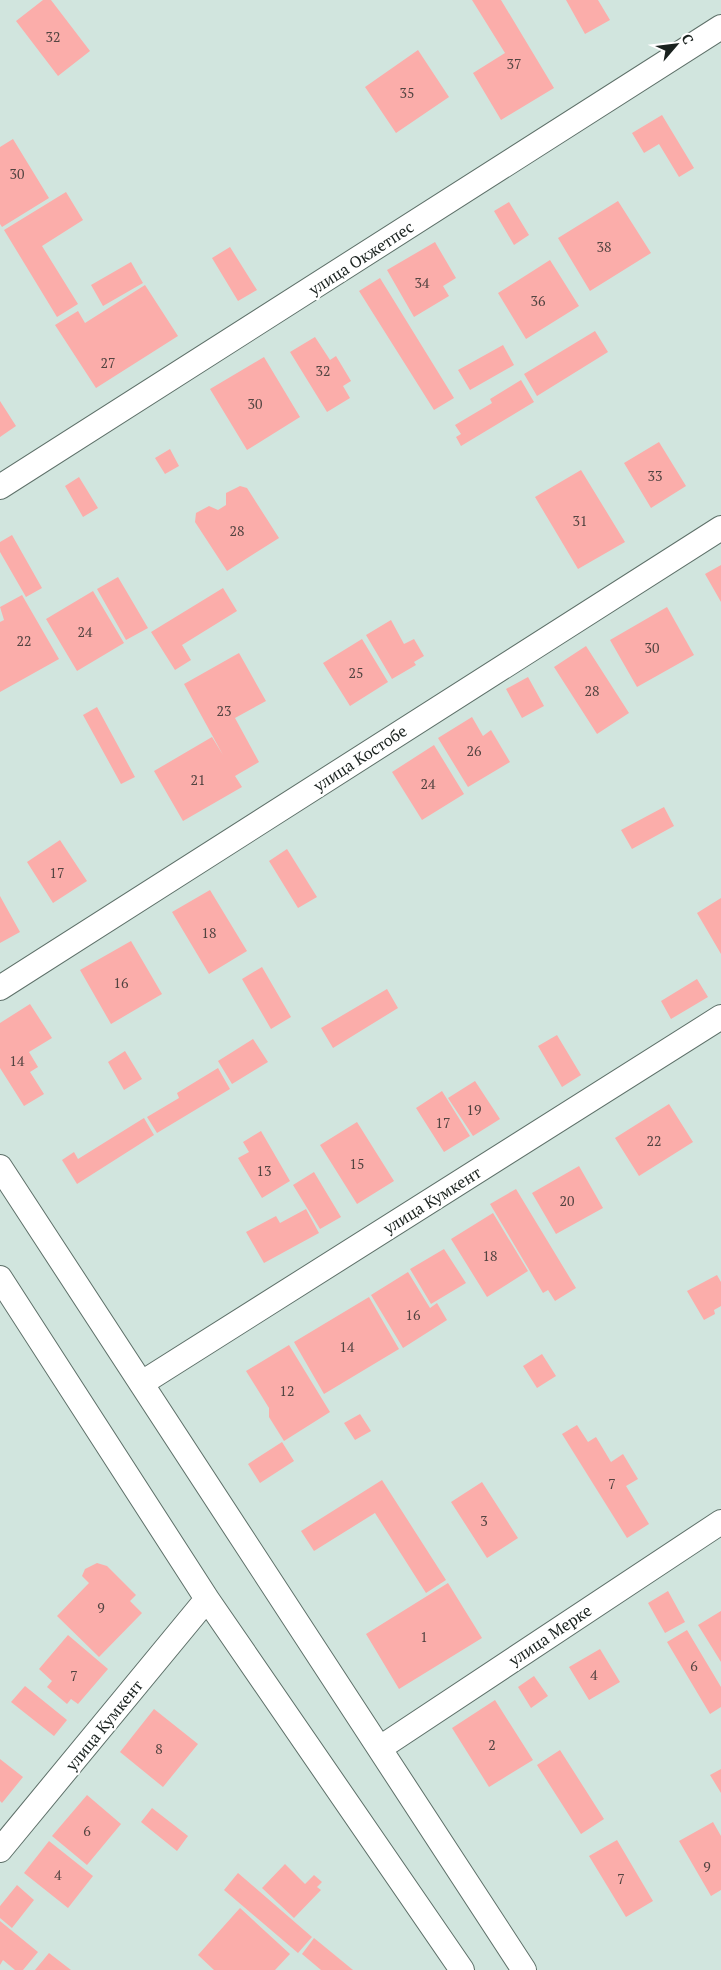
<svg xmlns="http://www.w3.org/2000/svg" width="721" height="1970" viewBox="0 0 721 1970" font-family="'PT Serif',serif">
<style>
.building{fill:#fbadaa}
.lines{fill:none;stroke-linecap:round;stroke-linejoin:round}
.minor-casing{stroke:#5e7069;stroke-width:26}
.minor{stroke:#fff;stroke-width:24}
.labels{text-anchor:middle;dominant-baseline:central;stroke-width:5;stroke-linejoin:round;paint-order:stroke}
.number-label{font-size:14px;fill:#524441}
.street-label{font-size:16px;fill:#19211e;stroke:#fff}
</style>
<rect width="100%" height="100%" fill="#d1e5de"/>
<path class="building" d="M43 0H51L90 51 58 76 16 21Z
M472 0H501L554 88 501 120 473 73 505 53Z
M566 0H598L610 20 585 34Z
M418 50 449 97 396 133 365 87Z
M662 115 694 168 679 177 659 144 644 153 632 133Z
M13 139 49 198 2 227 0 224V147Z
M66 192 83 220 42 246 78 304 57 317 4 230Z
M618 201 651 253 590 291 558 238Z
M509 202 529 235 514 245 494 211Z
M435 242 456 278 443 286 449 296 414 317 387 270Z
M230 247 257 290 238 301 212 258Z
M550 260 579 306 526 339 498 293Z
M131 262 143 283 103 306 91 285Z
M380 278 454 398 434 410 359 291Z
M145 285 178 336 96 388 55 325 78 311 85 323Z
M595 331 608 352 537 396 524 374Z
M315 337 330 360 336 356 351 381 343 386 350 398 327 412 290 352Z
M503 345 514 365 470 390 458 370Z
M264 357 300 417 247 450 210 389Z
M521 380 534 402 461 446 456 437 461 434 455 425 492 403 490 399Z
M0 401 16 426 0 437Z
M659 442 686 486 651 508 624 463Z
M170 449 179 466 165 474 155 458Z
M581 470 625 542 578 569 535 497Z
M79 477 98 508 83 517 65 486Z
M240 486 247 488 279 538 227 571 195 522 196 513 209 506 218 510 226 505V493Z
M12 535 42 588 26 597 0 552V542Z
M721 565V602L705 574Z
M118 577 148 628 126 640 97 589Z
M223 588 237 611 182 645 191 660 175 670 151 632Z
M93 591 124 643 77 671 46 619Z
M22 595 59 659 0 692V622L4 620 0 607Z
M667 607 694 655 637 687 610 640Z
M391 620 404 644 414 639 424 656 414 662 416 665 392 679 366 635Z
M362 639 388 682 350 706 323 663Z
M586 646 629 713 597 734 554 667Z
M239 653 266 701 235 718 259 762 235 776 242 787 183 821 154 771 212 737 223 755 184 684Z
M528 677 544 706 522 718 506 689Z
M97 707 135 777 121 784 83 715Z
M472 717 483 736 491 730 510 762 468 787 438 738Z
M434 745 464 794 422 820 392 772Z
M664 807 674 826 632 849 621 830Z
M60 840 87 881 53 903 27 862Z
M287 849 317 897 298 908 269 861Z
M210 890 247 951 209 974 172 912Z
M0 896 20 932 0 943Z
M721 898V954L697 913Z
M131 941 162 994 111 1024 80 970Z
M262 967 291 1017 271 1029 242 979Z
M697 979 708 997 671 1019 661 1001Z
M387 989 398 1008 333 1048 321 1028Z
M30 1004 52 1038 29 1052 38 1067 30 1072 44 1094 24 1106 0 1068V1023Z
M557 1035 581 1075 562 1087 538 1046Z
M253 1039 268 1062 232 1084 218 1061Z
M125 1051 142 1079 124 1090 108 1062Z
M218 1068 230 1089 157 1133 147 1117 179 1098 177 1093Z
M475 1081 500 1119 473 1136 448 1098Z
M442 1091 470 1136 444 1152 416 1108Z
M669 1104 693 1142 639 1176 615 1138Z
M144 1118 154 1135 77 1184 62 1160 74 1152 78 1159Z
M357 1122 394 1181 357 1204 320 1145Z
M261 1131 290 1181 262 1198 238 1158 249 1152 243 1142Z
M579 1166 603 1208 556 1234 532 1193Z
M314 1172 341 1217 320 1229 293 1185Z
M516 1189 576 1288 555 1301 548 1290 543 1293 490 1204Z
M306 1209 319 1233 264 1263 246 1232 276 1216 280 1223Z
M493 1213 528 1271 487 1297 451 1239Z
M444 1249 466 1283 431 1304 410 1269Z
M408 1272 430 1308 437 1303 447 1320 403 1348 371 1295Z
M717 1275 721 1282V1306L714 1310 715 1314 704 1320 687 1291Z
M369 1297 399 1349 324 1394 294 1342Z
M289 1345 330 1412 284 1441 269 1417V1408L246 1371Z
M542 1354 556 1376 537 1388 523 1366Z
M360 1414 371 1431 355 1440 344 1423Z
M577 1425 588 1442 596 1437 611 1462 623 1454 638 1479 626 1486 649 1524 627 1538 562 1434Z
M282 1442 294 1461 260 1483 248 1464Z
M382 1480 446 1580 426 1593 375 1513 314 1551 301 1531Z
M482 1482 518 1538 487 1558 451 1502Z
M97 1563 107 1566 136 1595 130 1601 142 1613 99 1657 57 1616 89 1583 82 1576 85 1569Z
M448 1583 482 1638 399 1689 366 1634Z
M668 1591 685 1622 665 1633 648 1603Z
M721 1611V1662L698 1625Z
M687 1630 721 1687V1707L710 1714 667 1642Z
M68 1635 108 1669 78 1704 71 1699 67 1704 47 1687 52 1681 39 1669Z
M600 1649 620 1682 589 1700 569 1667Z
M534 1676 548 1696 531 1708 518 1687Z
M25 1686 67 1720 54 1736 11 1702Z
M495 1700 533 1760 489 1787 452 1728Z
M154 1709 198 1744 163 1787 120 1752Z
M560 1750 604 1819 581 1834 537 1765Z
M0 1759 23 1777 2 1803 0 1801Z
M721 1769V1793L710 1775Z
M87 1795 121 1824 87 1865 52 1836Z
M152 1808 188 1836 177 1851 141 1822Z
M713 1822 721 1836V1890L711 1896 679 1841Z
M617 1840 653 1901 626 1917 589 1856Z
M49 1841 93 1876 68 1908 24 1873Z
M285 1864 305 1884 314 1875 322 1882 317 1887 321 1890 294 1918 262 1888Z
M238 1873 312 1937 298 1953 224 1890Z
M17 1885 34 1900 12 1928 0 1918V1906Z
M240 1908 290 1954 275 1970H214L198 1955Z
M0 1921 38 1952 23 1970H15L3 1960 0 1965Z
M314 1938 353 1970H321L302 1954Z
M49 1953 71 1970H35Z"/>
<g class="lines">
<defs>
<path id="minor" d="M0 487 721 27
M0 988 721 528
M0 1167 524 1970
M0 1278 207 1599 462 1970
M142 1383 721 1017
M380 1748 721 1522
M0 1850 207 1599"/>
</defs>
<use href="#minor" class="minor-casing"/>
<use href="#minor" class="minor"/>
</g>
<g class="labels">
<g class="number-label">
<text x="53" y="36">32</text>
<text x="514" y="63">37</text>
<text x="407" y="92">35</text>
<text x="17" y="173">30</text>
<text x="604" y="246">38</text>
<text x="422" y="282">34</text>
<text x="538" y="300">36</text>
<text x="108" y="362">27</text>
<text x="323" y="370">32</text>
<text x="255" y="403">30</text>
<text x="655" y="475">33</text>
<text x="580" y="520">31</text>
<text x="237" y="530">28</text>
<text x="85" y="631">24</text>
<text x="24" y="640">22</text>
<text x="652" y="647">30</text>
<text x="356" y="672">25</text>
<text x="592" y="690">28</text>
<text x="224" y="710">23</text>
<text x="474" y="750">26</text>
<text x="198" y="779">21</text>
<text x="428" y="783">24</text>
<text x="57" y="872">17</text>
<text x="209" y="932">18</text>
<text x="121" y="982">16</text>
<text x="17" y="1060">14</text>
<text x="474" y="1109">19</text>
<text x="443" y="1122">17</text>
<text x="654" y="1140">22</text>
<text x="357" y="1163">15</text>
<text x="264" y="1170">13</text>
<text x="567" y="1200">20</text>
<text x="490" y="1255">18</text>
<text x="413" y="1314">16</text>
<text x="347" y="1346">14</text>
<text x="287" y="1390">12</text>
<text x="612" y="1483">7</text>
<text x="484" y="1520">3</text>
<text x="101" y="1607">9</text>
<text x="424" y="1636">1</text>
<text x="694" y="1665">6</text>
<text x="594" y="1674">4</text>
<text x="74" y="1675">7</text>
<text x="492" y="1744">2</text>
<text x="159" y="1748">8</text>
<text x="87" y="1830">6</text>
<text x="707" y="1866">9</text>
<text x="58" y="1874">4</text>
<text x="621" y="1878">7</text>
</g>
<g class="street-label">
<text transform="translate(361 258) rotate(-33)">улица Окжетпес</text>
<text transform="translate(360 758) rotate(-33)">улица Костобе</text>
<text transform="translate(432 1200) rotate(-32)">улица Кумкент</text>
<text transform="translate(550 1635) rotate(-34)">улица Мерке</text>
<text transform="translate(104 1725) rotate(-51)">улица Кумкент</text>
</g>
</g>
<g transform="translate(676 45) rotate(62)" stroke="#ffffff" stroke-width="4" paint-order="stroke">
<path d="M0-4L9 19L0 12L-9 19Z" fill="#19211e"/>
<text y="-8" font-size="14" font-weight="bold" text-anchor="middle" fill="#19211e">С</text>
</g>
</svg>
